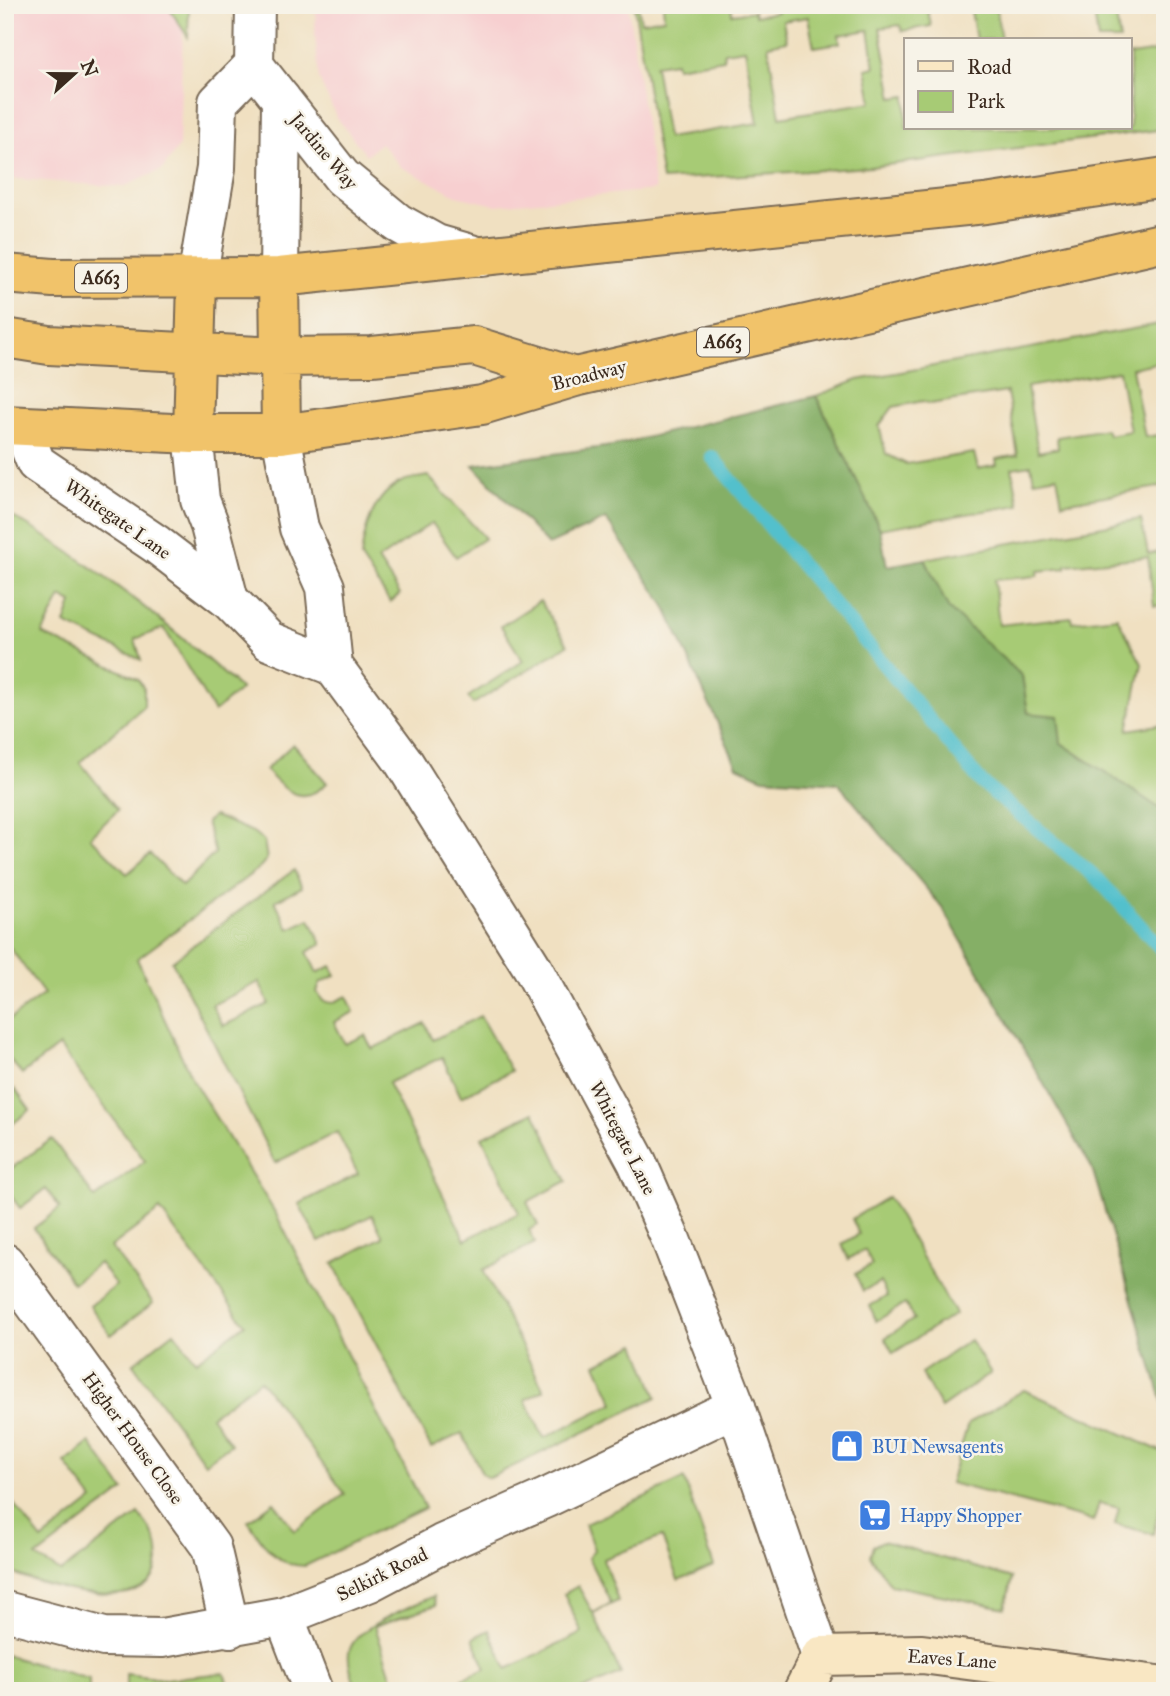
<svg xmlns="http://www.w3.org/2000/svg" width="1170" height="1696" viewBox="0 0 1170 1696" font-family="'IM FELL Great Primer',serif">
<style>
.built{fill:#f7cfd0}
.green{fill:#a7cb75;stroke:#717a4a;stroke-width:2;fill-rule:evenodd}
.forest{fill:#85af66;stroke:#606c42;stroke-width:2}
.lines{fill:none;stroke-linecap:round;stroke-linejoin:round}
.stream{stroke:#53c0cc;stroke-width:14}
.minor-casing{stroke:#7a6a57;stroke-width:42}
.tertiary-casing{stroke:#7a6a57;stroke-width:42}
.secondary-casing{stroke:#7a6a57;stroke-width:42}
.trunk-casing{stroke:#7a6a57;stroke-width:42}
.minor{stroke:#fff;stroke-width:38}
.tertiary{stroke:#fff;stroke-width:38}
.secondary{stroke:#f9e7c3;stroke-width:38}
.trunk{stroke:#f1c36a;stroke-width:38}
.labels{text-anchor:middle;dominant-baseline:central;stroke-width:5;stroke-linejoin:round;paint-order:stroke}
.shield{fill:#f7f3e8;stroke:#73665b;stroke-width:2}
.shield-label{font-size:18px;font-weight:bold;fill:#3b2a1e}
.street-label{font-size:19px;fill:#3b2a1e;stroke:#f7f3e8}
.shop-label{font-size:19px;fill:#366cbe;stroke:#f7f3e8;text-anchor:start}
</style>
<rect width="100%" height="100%" fill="#f7f3e8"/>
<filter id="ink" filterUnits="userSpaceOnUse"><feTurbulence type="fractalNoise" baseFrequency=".0143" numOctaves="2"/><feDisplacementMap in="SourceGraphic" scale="14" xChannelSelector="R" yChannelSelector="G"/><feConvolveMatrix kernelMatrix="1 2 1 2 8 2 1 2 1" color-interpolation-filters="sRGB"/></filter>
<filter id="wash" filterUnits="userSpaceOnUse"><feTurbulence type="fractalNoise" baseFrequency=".00686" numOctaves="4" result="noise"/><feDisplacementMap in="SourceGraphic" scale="28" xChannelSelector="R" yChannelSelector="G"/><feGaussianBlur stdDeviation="1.57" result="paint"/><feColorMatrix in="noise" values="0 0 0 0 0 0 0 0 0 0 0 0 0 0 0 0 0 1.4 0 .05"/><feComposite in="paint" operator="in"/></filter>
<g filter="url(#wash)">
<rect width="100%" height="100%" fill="#f0e0c1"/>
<path class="built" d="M5 5H184L179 146 162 170 123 187 5 178Z
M316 5H628L655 190 496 205 460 197 401 167 381 143 366 155 337 118 319 79 315 35Z"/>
<path class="green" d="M167 5H189L188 37Z
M634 5H638L641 22 664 18 663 5H731L732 14 754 11 755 16 777 12 776 5H927L931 26 902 31 900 25 880 28 893 98 906 96V128H1130V55L1165 50V129L871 167 662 180ZM808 17 814 47 840 43 839 35 869 30 875 67 866 69 872 102 780 117 768 45 787 41 783 21ZM745 49 758 123 667 138 655 65 675 62 676 67 724 59V52Z
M970 5H1008L996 8 1001 40H976Z
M1093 5H1114L1120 40H1098Z
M1165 323V361L1132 368 1145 437 1165 434V486L1062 503 1057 476 1034 480 1031 465 1012 468 1019 505 880 529 816 396 858 380ZM1119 371 1130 431 1108 435 1106 429 1057 437 1058 448 1038 452 1027 387ZM1007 392 1018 455 996 459 997 465 978 469 974 453 906 464 886 454 879 426 893 407 923 401 930 404Z
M428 476 485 538 456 557 432 523 378 560 400 594 390 602 361 558C364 529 373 496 401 482 408 478 420 478 428 476Z
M5 512C91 561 167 623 241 689L214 712 164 628 135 639 141 660 65 624 72 603 61 597 42 634 138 679 144 689V706L80 762 118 810 90 837 127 874 150 854 182 886 215 853 206 822 214 816 253 832 264 841 267 859 258 869 137 959 192 1079 276 1214 425 1508 305 1566C274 1566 264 1544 248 1521L274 1502 295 1531 345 1494 260 1380 211 1416 231 1444 205 1463 133 1364 174 1332 196 1361 245 1324 160 1210 111 1247 153 1303 111 1335 90 1306 116 1285 99 1263 73 1283 34 1228 60 1208 46 1189 20 1208 5 1188V1173L52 1139 95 1198 145 1161 59 1046 22 1074 5 1054V1023L44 994 5 941Z
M1141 519 1148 554 1165 551V605L1154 606 1148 557 1066 565V568L1038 571 1037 576 994 580 999 625 1071 617 1072 622 1117 617 1142 664 1128 730 1165 724V812L1061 743 1028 713 1022 676 949 611 925 559Z
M540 601 568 645 473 704 468 697 523 661 501 626Z
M293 744 327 783C302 808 285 790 265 770Z
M294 870 302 887 275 901 289 929 310 919 322 944 307 952 317 973 331 966 336 975 320 983 317 992 323 1001 332 1003 347 996 354 1012 334 1022 345 1044 365 1035 372 1049 425 1023 433 1040 480 1016 511 1071 461 1097 442 1057 388 1083 465 1240 519 1213 482 1137 534 1112 567 1181 527 1202 538 1225 529 1230 535 1243 483 1270 544 1390 525 1400 544 1438 614 1403 596 1364 636 1344 657 1397 489 1478 483 1475 462 1433 431 1448 333 1263 383 1237 372 1215 319 1242 299 1204 358 1174 337 1132 275 1163 172 961ZM259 982 269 1004 223 1026 212 1005Z
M15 1089 30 1110 5 1130V1097Z
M888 1197 955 1314 893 1353 885 1338 914 1319 905 1304 876 1321 870 1306 887 1296 880 1282 863 1291 855 1274 872 1265 865 1250 848 1259 842 1244 859 1234 852 1219Z
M970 1340 991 1373 941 1408 921 1373Z
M1024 1390 1165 1453V1499L1162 1498 1153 1534 1115 1524 1119 1508 1099 1503 1094 1521 950 1483 968 1424Z
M90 1443 124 1490 36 1557 61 1572 139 1514C153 1532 162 1544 157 1567 145 1620 36 1583 5 1570V1493L42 1540 93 1500 65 1463Z
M684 1479 714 1566 678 1580 662 1537 603 1559 618 1601 593 1613 621 1674 579 1691H466L462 1678 486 1669 473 1638 489 1630 507 1669 582 1633 564 1594 578 1586 593 1613 611 1603 588 1558 594 1550 585 1524Z
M883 1541 1012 1578 1005 1608 891 1585 870 1556 873 1546Z
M434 1596 436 1605 375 1626 396 1691H357C354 1680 347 1665 349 1653 353 1626 411 1607 434 1596Z
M5 1655 89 1679V1691H5Z
M224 1673 230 1691H126V1674L165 1679Z"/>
<path class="forest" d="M816 396 880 529 887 566 925 559 948 608 1022 676 1028 713 1058 716 1061 743 1165 812V1410L1092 1168 942 907 838 783 763 778 737 766 665 606 606 519 548 545 473 465 612 446Z"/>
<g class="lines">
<path class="stream" d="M712 457 982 783 1098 879 1165 953"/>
</g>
</g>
<g filter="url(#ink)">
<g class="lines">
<defs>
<path id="minor" d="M255 5 254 65 342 177 398 223 436 244 481 257
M279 277 281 99
M197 279 216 168 218 102 254 65
M5 1263 211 1547 230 1628
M5 1611 104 1637 162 1638 284 1616 370 1582 442 1544 546 1498 736 1407
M284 1616 313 1691"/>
<path id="tertiary" d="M22 428 36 463 156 544 229 600 269 641 333 666
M193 434 200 500 210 526 229 600
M281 434 299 528 325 587 333 666 403 761 532 967 637 1162 671 1240 736 1407 821 1656"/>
<path id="secondary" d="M803 1691 821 1656 922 1654 1165 1686"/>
<path id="trunk" d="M5 274 53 278 279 277 985 204 1165 177
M279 277 281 434
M5 338 49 345 279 357 372 356 474 346 575 377
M5 425 193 434H281L482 405 575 377 1165 242
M193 434 197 279"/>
</defs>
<use href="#minor" class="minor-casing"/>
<use href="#tertiary" class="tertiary-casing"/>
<use href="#secondary" class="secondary-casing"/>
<use href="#trunk" class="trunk-casing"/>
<use href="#minor" class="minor"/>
<use href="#tertiary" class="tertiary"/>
<use href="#secondary" class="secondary"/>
<use href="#trunk" class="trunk"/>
</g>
</g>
<defs>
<symbol id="shop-square" viewBox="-11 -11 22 22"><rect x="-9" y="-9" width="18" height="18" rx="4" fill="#3f7fe0" stroke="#f7f3e8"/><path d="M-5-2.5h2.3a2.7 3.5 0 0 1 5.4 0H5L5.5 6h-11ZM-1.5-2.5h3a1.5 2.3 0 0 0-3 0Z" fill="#fff"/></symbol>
<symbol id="supermarket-square" viewBox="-11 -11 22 22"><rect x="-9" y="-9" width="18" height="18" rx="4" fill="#3f7fe0" stroke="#f7f3e8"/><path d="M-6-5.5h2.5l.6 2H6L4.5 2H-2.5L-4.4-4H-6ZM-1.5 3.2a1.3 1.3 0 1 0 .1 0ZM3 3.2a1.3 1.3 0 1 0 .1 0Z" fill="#fff"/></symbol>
</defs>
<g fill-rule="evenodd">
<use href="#shop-square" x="828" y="1427" width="38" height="38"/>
<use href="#supermarket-square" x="856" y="1496" width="38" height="38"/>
</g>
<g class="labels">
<g class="shield">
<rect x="75" y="263.5" width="52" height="29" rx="5"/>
<rect x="697" y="327.5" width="52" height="29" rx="5"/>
</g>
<g class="shield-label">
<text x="101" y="278">A663</text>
<text x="723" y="342">A663</text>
</g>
<g class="street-label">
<text transform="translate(324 151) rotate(50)">Jardine Way</text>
<text transform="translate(589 375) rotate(-14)">Broadway</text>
<text transform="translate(118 519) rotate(35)">Whitegate Lane</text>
<text transform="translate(623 1138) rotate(63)">Whitegate Lane</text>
<text transform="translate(133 1438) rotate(54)">Higher House Close</text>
<text transform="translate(382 1574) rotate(-26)">Selkirk Road</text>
<text transform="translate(952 1659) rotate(4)">Eaves Lane</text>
</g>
<g class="shop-label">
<text x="872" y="1446">BUI Newsagents</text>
<text x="900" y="1515">Happy Shopper</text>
</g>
</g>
<rect width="1170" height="1696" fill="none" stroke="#f7f3e8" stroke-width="28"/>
<rect x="904" y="38" width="228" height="91" fill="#f7f3e8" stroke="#aca397" stroke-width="2"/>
<rect x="918" y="61" width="35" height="10" fill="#f9e7c3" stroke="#aca397" stroke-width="2"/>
<text x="967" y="74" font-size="21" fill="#3b2a1e">Road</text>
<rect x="918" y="91" width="35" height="21" fill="#a7cb75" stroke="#aca397" stroke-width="2"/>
<text x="967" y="108" font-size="21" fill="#3b2a1e">Park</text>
<g transform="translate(74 74) rotate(69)" stroke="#f7f3e8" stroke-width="5" paint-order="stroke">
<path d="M0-5L12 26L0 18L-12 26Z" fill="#3b2a1e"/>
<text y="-10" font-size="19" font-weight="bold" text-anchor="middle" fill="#3b2a1e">N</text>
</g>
</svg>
